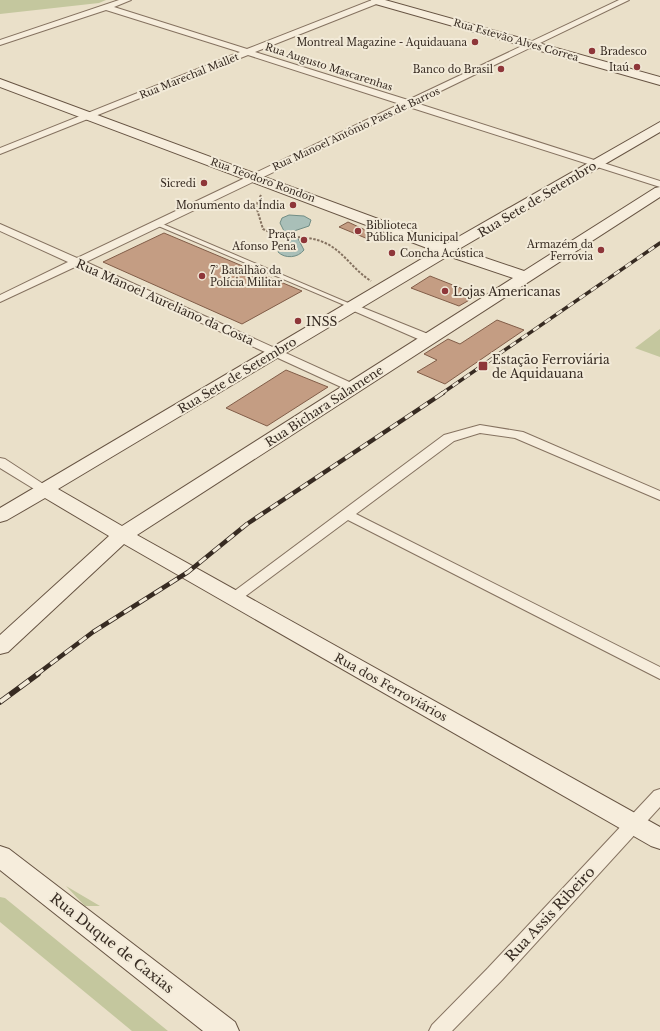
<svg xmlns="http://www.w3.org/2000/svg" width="660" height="1031" viewBox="0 0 660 1031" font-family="'Libre Baskerville',serif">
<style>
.green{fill:#c4c79e}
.water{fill:#a9bfb8;stroke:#718d85}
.building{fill:#c49d83;stroke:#815d48}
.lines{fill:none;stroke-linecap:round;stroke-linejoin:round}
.lane-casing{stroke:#857260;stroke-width:2}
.street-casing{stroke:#857260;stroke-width:2}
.secondary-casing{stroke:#675443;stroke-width:2}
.path{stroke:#857260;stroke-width:2;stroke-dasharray:2.5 1.5;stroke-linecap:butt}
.lane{fill:#f6eddc;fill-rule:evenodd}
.street{fill:#f6eddc;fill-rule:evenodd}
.secondary{fill:#f6eddc;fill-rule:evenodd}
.rail-far2-casing{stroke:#372b22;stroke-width:3.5}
.rail-far1-casing{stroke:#372b22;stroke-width:4.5}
.rail-casing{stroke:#372b22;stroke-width:5.5}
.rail-far2{stroke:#f2ead8;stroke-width:2.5;stroke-dasharray:7;stroke-linecap:butt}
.rail-far1{stroke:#f2ead8;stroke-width:3;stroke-dasharray:9;stroke-linecap:butt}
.rail{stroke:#f2ead8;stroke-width:4;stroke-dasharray:12;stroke-linecap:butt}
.poi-dot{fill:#8e3639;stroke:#f2ead8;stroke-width:1.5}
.labels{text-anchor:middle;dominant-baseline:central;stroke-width:4;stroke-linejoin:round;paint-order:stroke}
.far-street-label{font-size:10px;fill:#372b22;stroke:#f2ead8}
.far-poi-label{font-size:10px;fill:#372b22;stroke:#f2ead8;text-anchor:end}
.street-label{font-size:12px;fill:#372b22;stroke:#f2ead8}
.poi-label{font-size:12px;fill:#372b22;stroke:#f2ead8;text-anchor:start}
.near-street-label{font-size:14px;fill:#372b22;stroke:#f2ead8}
</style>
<rect width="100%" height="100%" fill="#eae0c9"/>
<path class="green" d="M0 0H106L99 3 0 14Z
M660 329V357L635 348Z
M66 886 100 906H85Z
M0 897 5 898 168 1031H132L0 922Z"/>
<path class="water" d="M289 215 304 216 311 220 309 226 294 231 304 250C298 258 285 259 278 252L280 248 290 243 280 223 282 218Z"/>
<path class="building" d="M348 222 376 235 368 239 339 227Z
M164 233 302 291 242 324 103 262Z
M430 276 478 295 459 306 411 288Z
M497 320 524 330 445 384 417 372 437 360 424 354 448 339 460 344Z
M286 370 328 387 267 426 226 408Z"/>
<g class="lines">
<defs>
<path id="lane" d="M158 222 353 305 354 306 351 308 349 307 156 225V223Z"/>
<path id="street" d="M119 0H131L114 7 247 49 372 0H379V3L255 52 408 100 619 0H629L416 103 660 181V187L409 107 86 262 356 385 358 388 356 391 352 392 77 266 0 302V295L68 262 0 231V224L77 258 400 104 248 55 0 154V148L240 52 106 10 0 45V40Z
M351 303 433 336 435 339 429 343 425 342 347 308 345 306Z
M480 425 523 432 660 491V500L515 438 480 433 454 441 356 514 660 667V679L348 520 239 601 234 603 229 601 226 598 229 595 444 435Z
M0 458 5 459 51 489 49 492H39L0 468Z
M660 789V807L502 980 452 1031H429L432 1025 488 968 654 791Z"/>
<path id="secondary" d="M371 0H385L660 77V85L372 3Z
M0 79 446 244 660 122V132L459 249 524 271 655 188 660 187V197L137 535 660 827V849L651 846 124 544 8 652 0 654V635L109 536 45 498 7 520 0 522V508L435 251 0 87ZM448 256 513 278 122 526 58 489Z
M0 846 9 849 235 1022 239 1031H203L0 870Z"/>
</defs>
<use href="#lane" class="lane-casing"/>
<use href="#street" class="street-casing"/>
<use href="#secondary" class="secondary-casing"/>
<path class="path" d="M261 195 256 206 263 229C270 232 279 237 286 237 299 237 311 237 323 242 343 250 353 270 371 281"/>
<use href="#lane" class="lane"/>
<use href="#street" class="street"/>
<use href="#secondary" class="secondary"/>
<defs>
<path id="rail-far2" d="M441 394 660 243"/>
<path id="rail-far1" d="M36 675 93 632 188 572 247 524 443 393"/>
<path id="rail" d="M0 702 38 674"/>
</defs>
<use href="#rail-far2" class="rail-far2-casing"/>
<use href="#rail-far1" class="rail-far1-casing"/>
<use href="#rail" class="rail-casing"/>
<use href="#rail-far2" class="rail-far2"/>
<use href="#rail-far1" class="rail-far1"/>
<use href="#rail" class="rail"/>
</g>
<g class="poi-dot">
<circle cx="475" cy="42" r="4"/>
<circle cx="592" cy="51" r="4"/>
<circle cx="637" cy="67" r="4"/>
<circle cx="501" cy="69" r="4"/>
<circle cx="204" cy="183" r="4"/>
<circle cx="293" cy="205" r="4"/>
<circle cx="358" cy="231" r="4"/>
<circle cx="304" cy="240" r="4"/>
<circle cx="601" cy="250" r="4"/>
<circle cx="392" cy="253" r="4"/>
<circle cx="202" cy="276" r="4"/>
<circle cx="445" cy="291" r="4"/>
<circle cx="298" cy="321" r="4"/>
<rect x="478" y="361" width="10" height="10" rx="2"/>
</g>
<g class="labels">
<g class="far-street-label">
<text transform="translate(516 40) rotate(16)">Rua Estevão Alves Correa</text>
<text transform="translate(329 67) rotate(18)">Rua Augusto Mascarenhas</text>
<text transform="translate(189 76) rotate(-22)">Rua Marechal Mallet</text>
<text transform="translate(356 129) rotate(-25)">Rua Manoel Antônio Paes de Barros</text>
<text transform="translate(263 180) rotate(20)">Rua Teodoro Rondon</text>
</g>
<g class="far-poi-label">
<text x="467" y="42">Montreal Magazine - Aquidauana</text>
<text x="600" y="51" text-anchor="start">Bradesco</text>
<text x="629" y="67">Itaú</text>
<text x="493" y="69">Banco do Brasil</text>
<text x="196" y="183">Sicredi</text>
<text x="285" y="205">Monumento da Índia</text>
<text x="366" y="225" text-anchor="start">Biblioteca<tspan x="366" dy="12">Pública Municipal</tspan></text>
<text x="296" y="234">Praça<tspan x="296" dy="12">Afonso Pena</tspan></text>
<text x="593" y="244">Armazém da<tspan x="593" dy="12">Ferrovia</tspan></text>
<text x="400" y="253" text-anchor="start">Concha Acústica</text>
<text x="210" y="270" text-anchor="start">7° Batalhão da<tspan x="210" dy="12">Polícia Militar</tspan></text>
</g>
<g class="street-label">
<text transform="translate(537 199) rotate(-31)">Rua Sete de Setembro</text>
<text transform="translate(165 302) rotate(24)">Rua Manoel Aureliano da Costa</text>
<text transform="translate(237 375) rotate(-31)">Rua Sete de Setembro</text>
<text transform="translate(324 406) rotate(-33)">Rua Bichara Salamene</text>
<text transform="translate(391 687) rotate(29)">Rua dos Ferroviários</text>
</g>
<g class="poi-label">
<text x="453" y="291">Lojas Americanas</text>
<text x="306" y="321">INSS</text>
<text x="492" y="359">Estação Ferroviária<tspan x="492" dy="14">de Aquidauana</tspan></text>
</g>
<g class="near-street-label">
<text transform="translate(550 914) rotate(-47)">Rua Assis Ribeiro</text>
<text transform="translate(112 943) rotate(38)">Rua Duque de Caxias</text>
</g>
</g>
</svg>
